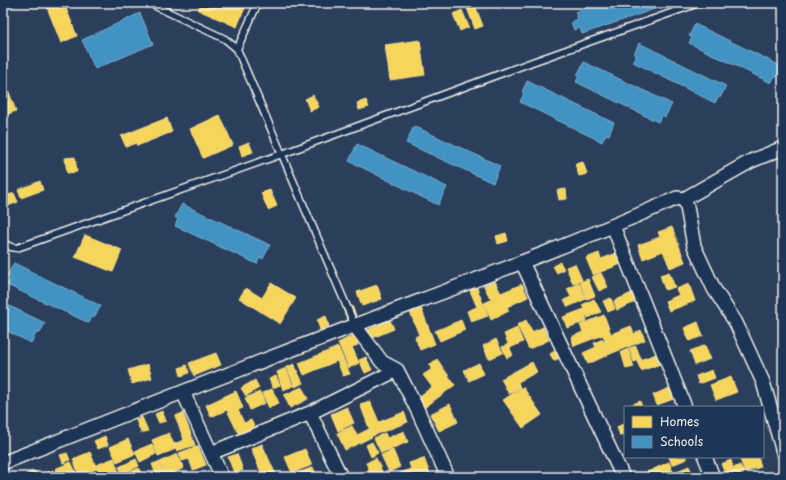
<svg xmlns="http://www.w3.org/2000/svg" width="786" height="480" viewBox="0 0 786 480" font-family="'Playpen Sans',sans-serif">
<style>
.homes{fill:#f6d55c;stroke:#f5dd86}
.schools{fill:#4393c3;stroke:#78afce}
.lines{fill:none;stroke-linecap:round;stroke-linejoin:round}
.lane-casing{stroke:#f4f1e8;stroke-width:9}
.street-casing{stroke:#f4f1e8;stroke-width:16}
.lane{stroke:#1d3557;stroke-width:6}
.street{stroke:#1d3557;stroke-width:13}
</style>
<rect width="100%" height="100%" fill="#2b3e5c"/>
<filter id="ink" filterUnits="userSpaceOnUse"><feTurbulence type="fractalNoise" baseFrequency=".025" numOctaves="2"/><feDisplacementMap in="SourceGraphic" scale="8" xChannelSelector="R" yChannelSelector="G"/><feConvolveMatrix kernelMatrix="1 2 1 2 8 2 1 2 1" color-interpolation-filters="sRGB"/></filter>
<g filter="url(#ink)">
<path class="homes" d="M51 3H64L77 36 61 43 46 5Z
M201 3H247L237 27 198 10Z
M475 5 483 26 475 29 467 8Z
M462 10 469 27 460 31 453 14Z
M420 40 425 75 390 80 385 45Z
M3 76 16 111 3 116Z
M313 95 319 107 310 111 305 99Z
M366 100 369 107 359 110 357 103Z
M220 115 233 145 203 158 190 129Z
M167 118 172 132 137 146 136 143 126 147 121 136Z
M249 142 253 152 242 156 239 146Z
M75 157 77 172 67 173 65 158Z
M583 162 587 174 579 176 575 164Z
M40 181 43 190 21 198 18 190Z
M566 189 567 199 559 200 557 190Z
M270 190 277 206 268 210 261 193Z
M14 193 18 202 3 208V197Z
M672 227 685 262 670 268 663 251 643 259 638 245 660 237 658 232Z
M506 233 508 241 498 244 496 236Z
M85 235 122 250 113 272 75 257Z
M599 253 601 259 617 253 621 264 593 275 586 258Z
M560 262 564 269 557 273 553 266Z
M575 264 582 280 573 284 566 267Z
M669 272 675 287 665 290 660 275Z
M601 273 608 287 599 291 592 277Z
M588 279 595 296 587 299 580 282Z
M495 281 509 311 491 320 484 303 491 300 484 286Z
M271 283 296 298 280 324 239 298 246 288 262 298Z
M475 283 488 316 471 322 467 311 477 307 468 286Z
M579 283 586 299 568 307 564 300 571 297 567 289Z
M522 284 528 297 507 307 501 293Z
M689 284 695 301 669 311 665 301 679 295 676 289Z
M377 285 382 299 362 306 357 292Z
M636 291 640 300 617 310 614 301Z
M611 298 615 309 608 312 603 301Z
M594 299 601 312 588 318 582 305Z
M352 306 356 315 347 319 343 309Z
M421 308 435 344 420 350 415 337 419 335 410 312Z
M584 309 587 321 567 328 563 317Z
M604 315 611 334 631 326 634 334 641 330 645 340 610 354 603 335 574 346 571 337 583 332 580 325Z
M326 316 329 326 320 330 317 320Z
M390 320 394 329 370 339 366 331Z
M461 320 465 330 440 341 435 331Z
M526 320 532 332 543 327 549 340 529 349 517 325Z
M698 322 703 336 689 341 684 328Z
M517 328 523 342 510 348 504 334Z
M354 335 358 345 352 347 359 363 349 368 338 343Z
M496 339 503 353 489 359 483 346Z
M603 339 610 354 588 364 583 353 596 347 594 343Z
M508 344 513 355 507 358 502 347Z
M705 345 710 359 695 365 690 351Z
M636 346 641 359 634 362 629 348Z
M338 347 350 374 343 376 337 361 304 375 299 363Z
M628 349 634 367 626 369 621 352Z
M556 350 561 357 554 361 550 354Z
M216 353 221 365 194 376 189 363Z
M659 353 663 363 641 371 637 361Z
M366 357 372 370 365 373 359 360Z
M437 359 455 385 424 408 417 398 432 387 423 375 432 369 429 365Z
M532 362 537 372 518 382 520 388 509 394 501 379Z
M479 363 484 374 469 381 464 370Z
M148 364 152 378 132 384 128 370Z
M294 364 303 383 295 387 287 367Z
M187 365 189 373 181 376 179 368Z
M286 368 293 386 283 390 277 372Z
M712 370 715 378 699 384 696 376Z
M276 376 280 385 273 388 269 379Z
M731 377 737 392 716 400 710 385Z
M255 380 259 388 246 396 241 388Z
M674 386 679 397 657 405 653 395Z
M302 387 308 399 290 408 284 395Z
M523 387 542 415 523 428 503 400Z
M272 389 279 403 269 408 262 393Z
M236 391 243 408 238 410 244 423 251 420 255 428 239 435 227 410 211 417 206 405Z
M260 392 265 403 250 410 245 398Z
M370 401 379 422 404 412 408 422 372 436 360 404Z
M640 401 642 407H628V406Z
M450 404 458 422 439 431 430 414Z
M347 407 354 423 338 431 331 414Z
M162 411 166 421 159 423 155 414Z
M183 413 195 445 177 451 174 444 184 440 175 416Z
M142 417 148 431 141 433 136 420Z
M625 423V434L620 436 617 427Z
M352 426 357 435 369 429 372 437 345 450 337 433Z
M404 431 408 442 381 453 374 438 385 433 387 438Z
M169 433 176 449 158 456 152 440Z
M105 436 108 445 98 449 94 441Z
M128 439 135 454 117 462 110 447Z
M372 442 378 453 371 457 366 445Z
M152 444 156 454 140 462 135 451Z
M262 444 277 477H263L251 449Z
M198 446 206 465 193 470 189 459 182 461 179 453Z
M305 449 312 465 292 473 285 457Z
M393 450 400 467 389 472 381 455Z
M90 452 97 469 79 475 73 459Z
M67 453 70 460 63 463 60 455Z
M177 454 184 468 173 473 175 477H166L160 462Z
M237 454 243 470 234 473 228 457Z
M669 457H687V459L672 465Z
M739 457H758L761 467 745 472Z
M114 458 119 473 109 477H101L96 465Z
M376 458 384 476 381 477H353L369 470 366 463Z
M424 458 431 477H401L400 473 411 469 409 463Z
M136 459 139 466 122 474 119 467Z
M731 460 733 468 724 471 721 464Z
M71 462 78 477H59L55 469Z
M159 462 165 477H157L152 464Z
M669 462 673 472 662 477H642L641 475Z
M740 465 744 473 736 477H727L724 472Z
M689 466 694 477H680L677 471Z
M313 467 317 477H298L296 474Z
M139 468 142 477H123L122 475Z
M53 470 56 477H39Z
M35 471 38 477H27L26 474Z"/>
<path class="schools" d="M3 3H15L16 5 3 10Z
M601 3H672L582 34 580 28 574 30 571 22 578 19 575 12Z
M140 13 153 44 95 69 82 40Z
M695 24 783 67 777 77 775 76 771 83 689 43 692 37 689 36Z
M639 43 726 86 720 98 718 97 715 103 633 62 636 56 634 54Z
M584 62 672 104 665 117 662 115 658 122 576 82 579 76 577 75Z
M527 81 614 123 609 135 606 134 602 142 520 102 524 93 522 92Z
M414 126 500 166 493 183 406 143Z
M357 144 447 187 438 205 349 161Z
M182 204 270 245 263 259 260 257 257 264 175 226 178 219 175 217Z
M14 263 101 306 94 317H92L89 323 7 285 11 278 7 276Z
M3 303 45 323 40 333 37 332 31 343 3 329Z"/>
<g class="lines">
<defs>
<path id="lane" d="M149 3 225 39 237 49 355 326
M237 49 258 3
M3 243 11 247 17 248 282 154 535 61 699 3"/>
<path id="street" d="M684 199 751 161 783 148
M613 226 685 407
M522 262 623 477
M355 326 382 362 397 370 417 409 448 477
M183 392 222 477
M310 413 341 477
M211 453 310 413 397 370
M705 457 713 477
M3 463C120 416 238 370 356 325 464 284 572 245 677 198L684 199 687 207 694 246 714 289 736 323 763 382 783 452"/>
</defs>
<use href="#lane" class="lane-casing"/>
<use href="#street" class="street-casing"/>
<use href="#lane" class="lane"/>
<use href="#street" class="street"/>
</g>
</g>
<rect width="786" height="480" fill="none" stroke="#1d3557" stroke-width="16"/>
<rect x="8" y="8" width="770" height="464" fill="none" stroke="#f4f1e8" stroke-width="1.5" filter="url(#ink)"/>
<rect x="624" y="406" width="140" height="52" fill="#1d3557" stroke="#738091"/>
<rect x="632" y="416" width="20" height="12" fill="#f6d55c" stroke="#738091"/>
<text x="660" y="426" font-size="12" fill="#f4f1e8">Homes</text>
<rect x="632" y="436" width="20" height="12" fill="#4393c3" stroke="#738091"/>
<text x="660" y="446" font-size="12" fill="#f4f1e8">Schools</text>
</svg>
